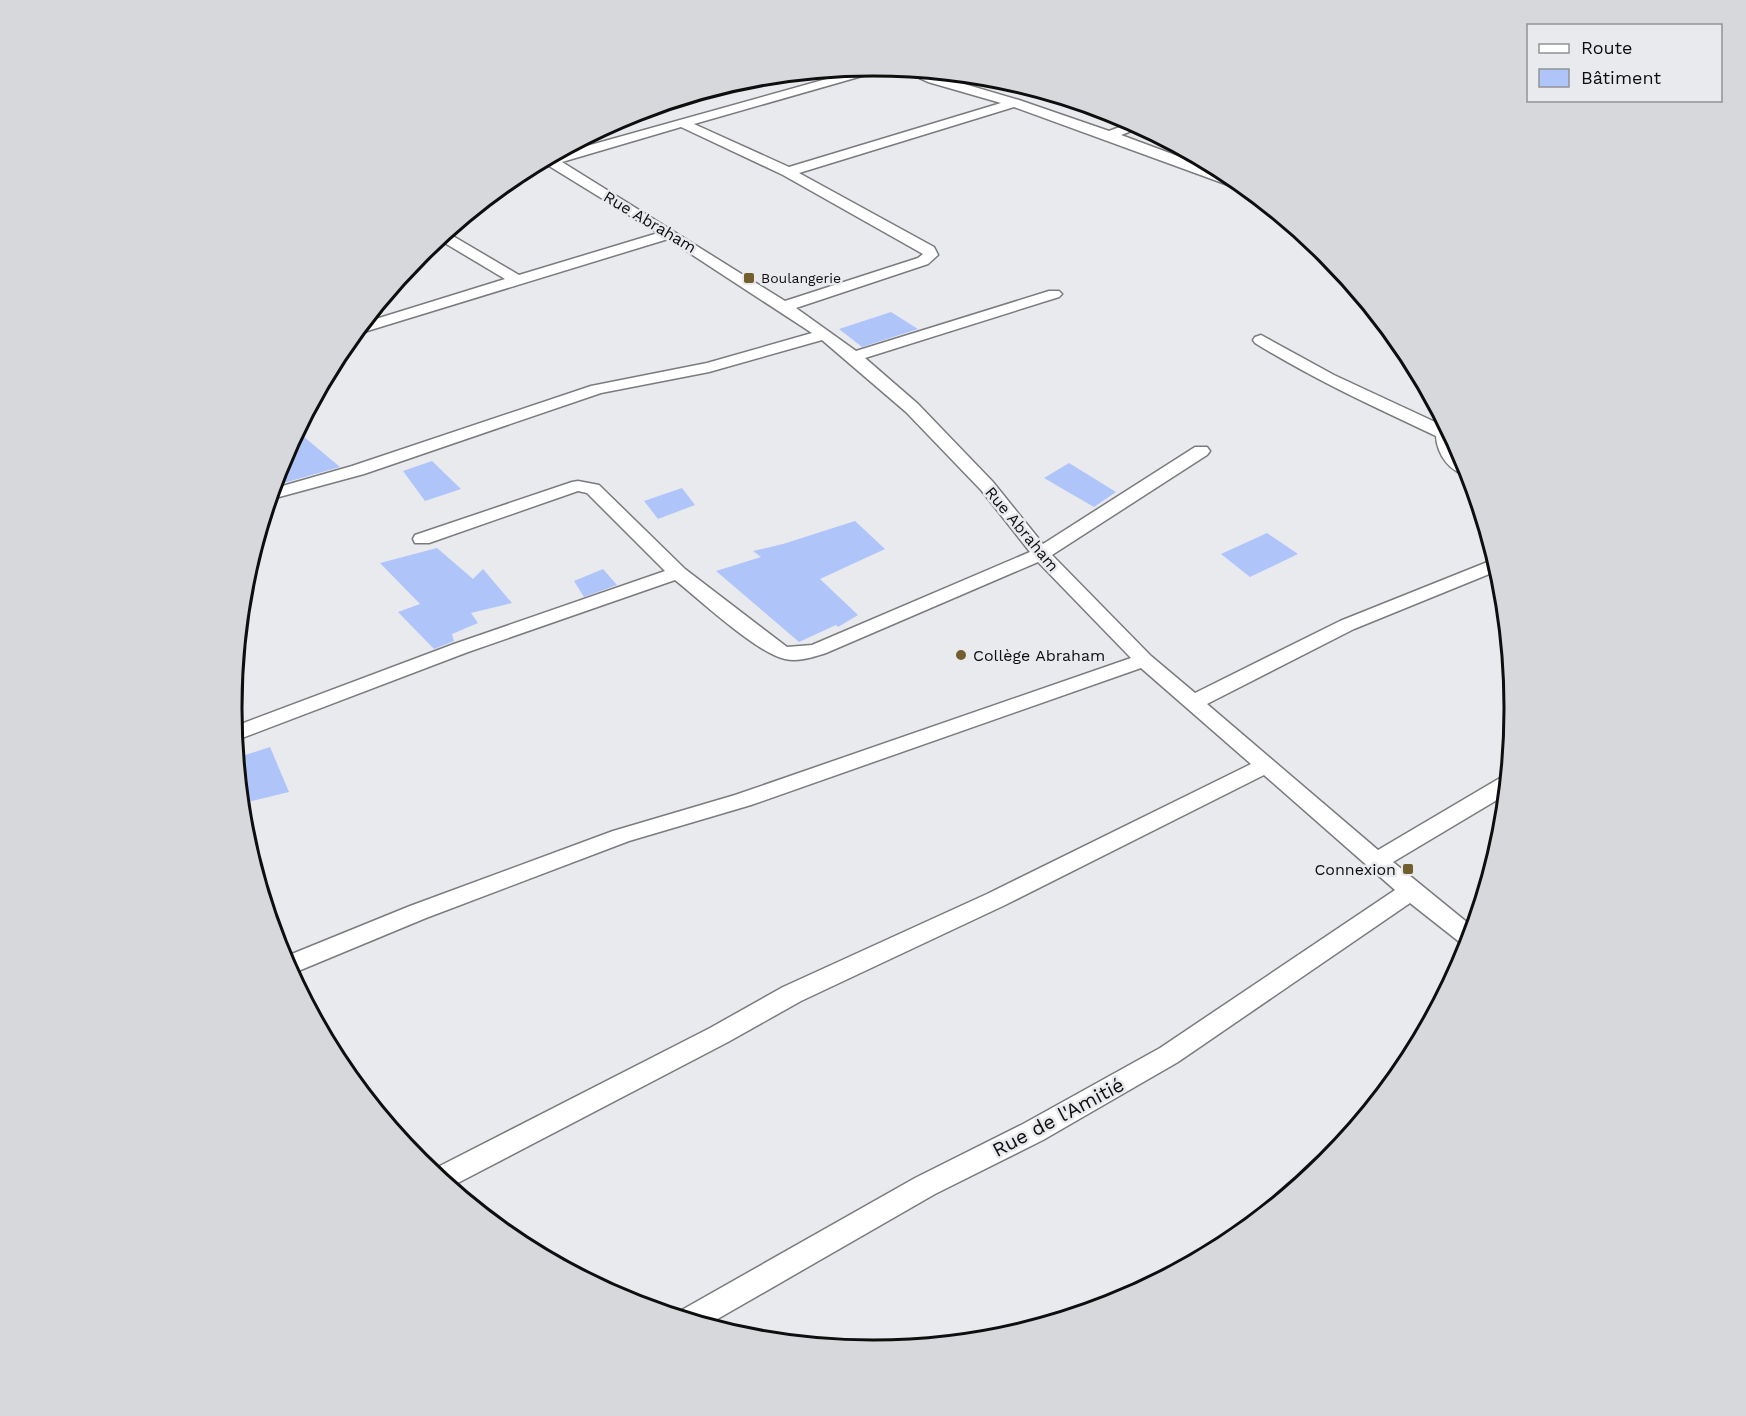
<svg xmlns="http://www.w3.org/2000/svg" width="1746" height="1416" viewBox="0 0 1746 1416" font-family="'Work Sans',sans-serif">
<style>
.building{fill:#afc4f9}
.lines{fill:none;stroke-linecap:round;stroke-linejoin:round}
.street-casing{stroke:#7a7b7e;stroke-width:3}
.street{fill:#fff;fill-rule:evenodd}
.poi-dot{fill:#735e2d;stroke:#e9eaed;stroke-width:2}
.labels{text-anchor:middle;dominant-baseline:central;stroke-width:5;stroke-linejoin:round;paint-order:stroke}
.far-poi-label{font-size:14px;fill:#0e0e0f;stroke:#e9eaed;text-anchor:start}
.street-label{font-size:16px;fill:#0e0e0f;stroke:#e9eaed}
.poi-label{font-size:16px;fill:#0e0e0f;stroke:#e9eaed;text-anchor:start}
.near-street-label{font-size:20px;fill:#0e0e0f;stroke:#e9eaed}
.rim{fill:none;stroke:#0e0e0f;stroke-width:3}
</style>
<rect width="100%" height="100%" fill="#e9eaed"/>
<path class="building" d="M891 312 918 329 862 347 839 329Z
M297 431 340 467 273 486 280 462Z
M432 461 461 489 425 501 403 471Z
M1069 463 1116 492 1094 507 1044 478Z
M682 488 695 505 658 519 644 501Z
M855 521 885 549 820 579 858 615 838 627 836 625 799 642 716 571 761 557 753 551 783 544Z
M1267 533 1298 554 1250 577 1221 554Z
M437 548 473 579 483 569 512 603 471 613 478 623 452 634 454 641 434 649 398 612 420 604 380 563Z
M603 569 617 585 584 597 574 581Z
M270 747 289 792 240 804 236 758Z"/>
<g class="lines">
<defs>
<path id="street" d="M873 66 885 67 883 70 694 124 789 167 1001 103 928 82 899 69 920 71 1019 100 1109 131 1133 122 1142 127 1121 135 1234 177 1248 189H1239L1014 107 799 173 934 247 938 255 928 264 796 308 856 351 1049 291H1059L1062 294 1059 297 865 358 918 404 993 482 1043 544 1195 447H1207L1210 451 1207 455 1052 555 1151 656 1195 693 1340 621 1495 559 1499 570 1354 629 1207 704 1378 850 1500 778 1508 776 1507 794 1393 862 1474 928 1468 946 1462 944 1410 903 1178 1062 1043 1140 935 1194 707 1325 677 1316 680 1311 915 1178 1023 1124 1160 1048 1395 890 1264 775 1003 906 801 1001 728 1042 450 1187 430 1171 710 1028 783 987 987 894 1251 764 1141 668 751 805 629 841 426 918 291 974 282 958 410 906 613 831 735 795 1131 658 1038 562 826 653C813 657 799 662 785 659 758 654 699 599 675 580L468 652 234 741 233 727 454 644 665 571 587 493 578 491 429 543H415L413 539 415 535 572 482 578 481 599 485 685 569 787 647 812 645 1030 552 981 490 906 412 822 340 709 372 601 393 364 474 268 500 272 489 352 466 591 386 707 363 812 333 668 239 364 332 354 333 363 323 505 279 438 239 446 232 519 275 658 233 541 161 551 156ZM681 127 783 175 923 254 918 258 785 301 562 162Z
M1261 335 1334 375 1448 428 1456 452 1465 460 1470 475C1450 474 1437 454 1436 436 1374 407 1313 379 1255 343L1253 340 1255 337Z"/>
</defs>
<use href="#street" class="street-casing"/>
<use href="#street" class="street"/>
</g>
<g class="poi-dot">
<rect x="743" y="272" width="12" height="12" rx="3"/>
<circle cx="961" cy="655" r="6"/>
<rect x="1402" y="863" width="12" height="12" rx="3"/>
</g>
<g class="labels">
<g class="far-poi-label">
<text x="761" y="278">Boulangerie</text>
</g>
<g class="street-label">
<text transform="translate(650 222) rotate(31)">Rue Abraham</text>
<text transform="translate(1022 529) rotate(50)">Rue Abraham</text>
</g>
<g class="poi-label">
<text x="973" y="655">Collège Abraham</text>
<text x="1396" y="869" text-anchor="end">Connexion</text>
</g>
<g class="near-street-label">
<text transform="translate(1058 1117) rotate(-28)">Rue de l'Amitié</text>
</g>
</g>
<path d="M0 0H1746V1416H0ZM873 76H873A631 631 0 0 1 1504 707V709A631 631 0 0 1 873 1340H873A631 631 0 0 1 242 709V707A631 631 0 0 1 873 76Z" fill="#d7d8db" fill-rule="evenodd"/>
<path class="rim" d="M873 76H873A631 631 0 0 1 1504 707V709A631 631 0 0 1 873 1340H873A631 631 0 0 1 242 709V707A631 631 0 0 1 873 76Z"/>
<rect x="1527" y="24" width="195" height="78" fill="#e9eaed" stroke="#919294" stroke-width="1.5"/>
<rect x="1539" y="44" width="30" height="9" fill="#ffffff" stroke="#919294" stroke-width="1.5"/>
<text x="1581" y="54" font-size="18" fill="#0e0e0f">Route</text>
<rect x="1539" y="69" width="30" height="18" fill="#afc4f9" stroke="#919294" stroke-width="1.5"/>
<text x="1581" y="84" font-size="18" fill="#0e0e0f">Bâtiment</text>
</svg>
